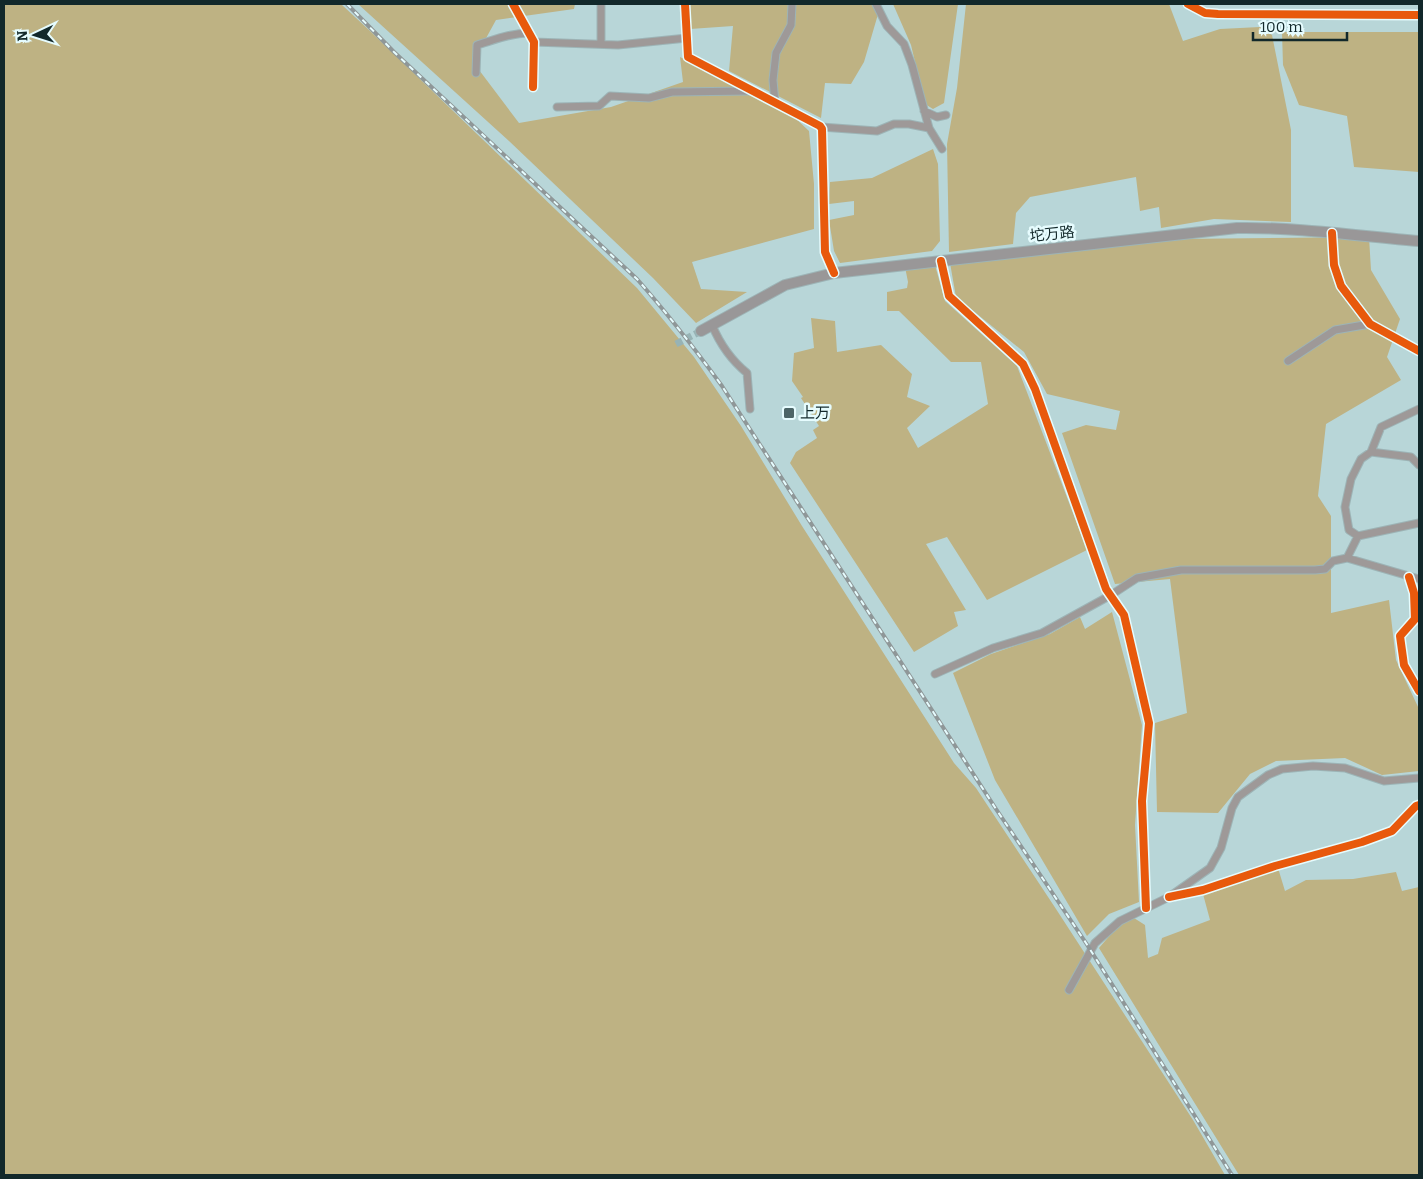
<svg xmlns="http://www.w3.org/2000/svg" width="1423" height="1179" viewBox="0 0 1423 1179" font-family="Bitter,'Noto Sans SC',serif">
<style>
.forest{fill:#beb283}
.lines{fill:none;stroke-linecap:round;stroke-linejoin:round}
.street-tunnel{stroke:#97b3b5;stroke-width:7;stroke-dasharray:7 3.5;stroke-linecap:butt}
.street-casing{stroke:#9db4b6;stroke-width:9}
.secondary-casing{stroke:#9db4b6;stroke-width:12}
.street{stroke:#9e9998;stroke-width:7}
.secondary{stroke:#999798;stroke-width:10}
.rail-casing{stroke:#8f9798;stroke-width:4}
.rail{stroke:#e6fcfe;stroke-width:2;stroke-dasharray:5.5;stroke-linecap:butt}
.cycleway-casing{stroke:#e6fcfe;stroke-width:11}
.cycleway{stroke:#e8590c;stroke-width:8}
.poi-dot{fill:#4c6567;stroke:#e6fcfe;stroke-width:2}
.labels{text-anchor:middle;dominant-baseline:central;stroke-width:5;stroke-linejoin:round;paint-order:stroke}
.street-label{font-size:15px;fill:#12282a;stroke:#e6fcfe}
.poi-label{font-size:15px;fill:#12282a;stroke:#e6fcfe;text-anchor:start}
</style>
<rect width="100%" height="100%" fill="#b8d6d8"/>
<path class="forest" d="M4 4H341L369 30 637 288 694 357 741 426 802 526 954 763 976 788 1056 909 1193 1120 1225 1175H4Z
M358 4H575L574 9 496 20 473 62 519 123 611 107 683 82 680 57 793 116 809 131 814 184V229L692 262 701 289 747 292 696 323 653 278 509 141Z
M689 4H881L864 62 851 84 825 83 821 118 729 71 733 26 690 29Z
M893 4H958L944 103 933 109 925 104 911 45Z
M966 4H1169L1183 41 1220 29 1260 27 1272 35 1291 130V222L1214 219 1161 228 1159 207 1140 211 1136 177 1030 197 1016 213 1013 244 949 252 947 144 957 88Z
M1282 32H1419V172L1354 167 1347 116 1299 105 1283 65Z
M933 149 938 164 940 241 932 251 840 263 834 251 829 220 854 215V201L829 204 830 182 872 178Z
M1369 237 1371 270 1400 319 1387 357 1401 380 1326 424 1318 496 1331 516V613L1389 600 1396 660 1419 709V771L1382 775 1345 758 1276 761 1250 774 1218 813 1157 812 1155 723 1187 713 1170 579 1115 584 1062 433 1086 425 1116 430 1120 411 1047 394 1024 352 956 297 950 263 1177 239Z
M935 265 945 301 1017 366 1087 550 987 600 947 537 926 544 966 610 954 612 958 626 914 652 790 463 796 452 817 438 813 430 819 426 801 398 803 397 792 381 794 353 814 348 811 318 835 321 837 352 881 345 912 374 907 397 930 406 907 428 918 448 988 404 981 362H951L899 311H887V292L907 288 908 282 905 267Z
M1112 612 1142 725 1135 825 1139 902 1109 914 1087 936 995 780 953 673 991 654 1050 634 1080 617 1085 629Z
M1278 868 1285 891 1306 880 1353 879 1396 872 1402 891 1419 887V1175H1239L1099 948 1117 927 1134 918 1145 925 1148 958 1158 954 1162 938 1210 920 1203 894Z"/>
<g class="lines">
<path class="street-tunnel" d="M676 344 701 331"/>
<defs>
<path id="street" d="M513 4 534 42 533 87
M601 4V44
M685 4 688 57 820 126 822 129 825 252 834 273
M876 4 887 26 904 44 912 65 929 128 942 149
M1188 4 1205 13 1218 14 1419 15
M534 42 618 45 687 38
M476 73 477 45C494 40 511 33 529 33
M775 103 773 80 776 53 791 25 792 4
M557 107 599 106 610 96 649 98 672 92 751 91
M924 111 937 117 946 115
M821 127 877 131 894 124H909L929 128
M1332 233 1334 265 1341 286 1370 324 1419 351
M941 261 949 296 1023 364 1035 389 1106 589 1124 615 1149 723 1142 801 1146 908
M712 325C720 344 731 360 747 373L750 409
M1288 361 1335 330 1370 324
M1371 452 1381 427 1419 409
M1358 536 1349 530 1345 507 1351 479 1361 459 1371 452 1411 457 1419 465
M1347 558 1358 536 1419 523
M1409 577 1414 593 1415 619 1400 636 1404 665 1419 691
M935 674 993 648 1042 633 1111 595 1137 578 1181 570H1315L1325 569 1333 561 1347 558 1419 579
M1172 897 1203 890 1275 866 1362 842 1392 831 1416 806 1419 805
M1069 990 1095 943 1120 921 1169 897 1210 868 1221 848 1232 808 1238 797 1268 775 1282 769 1313 766 1345 768 1384 781 1419 778"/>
<path id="secondary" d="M701 331 785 285 834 273 1237 228C1297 227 1359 236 1419 241"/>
</defs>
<use href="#street" class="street-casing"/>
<use href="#secondary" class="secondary-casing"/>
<use href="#street" class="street"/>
<use href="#secondary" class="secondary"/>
<defs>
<path id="rail" d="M347 4 394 52 637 279C667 313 695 349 722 386L996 809 1086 943 1232 1175"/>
</defs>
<use href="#rail" class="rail-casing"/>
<use href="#rail" class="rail"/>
<defs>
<path id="cycleway" d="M513 4 534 42 533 87
M685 4 688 57 820 126 822 129 825 252 834 273
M1188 4 1205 13 1218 14 1419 15
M1332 233 1334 265 1341 286 1370 324 1419 351
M941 261 949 296 1023 364 1035 389 1106 589 1124 615 1149 723 1142 801 1146 908
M1409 577 1414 593 1415 619 1400 636 1404 665 1419 691
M1169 897 1203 890 1275 866 1362 842 1392 831 1416 806 1419 805"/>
</defs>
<use href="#cycleway" class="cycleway-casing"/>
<use href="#cycleway" class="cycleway"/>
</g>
<rect class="poi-dot" x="783" y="407" width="12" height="12" rx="2.5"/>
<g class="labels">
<g class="street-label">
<text transform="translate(1052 234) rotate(-6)">坨万路</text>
</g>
<g class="poi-label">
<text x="800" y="413">上万</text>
</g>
</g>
<rect width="1423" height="1179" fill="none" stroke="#12282a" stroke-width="10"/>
<g transform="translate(35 35) rotate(266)" stroke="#e6fcfe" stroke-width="4" paint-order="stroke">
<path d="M0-4L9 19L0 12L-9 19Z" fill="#12282a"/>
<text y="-8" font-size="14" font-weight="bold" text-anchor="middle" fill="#12282a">N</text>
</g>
<path d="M1253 32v8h94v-8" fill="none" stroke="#12282a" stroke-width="2.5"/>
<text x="1260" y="32" font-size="15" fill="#12282a" stroke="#e6fcfe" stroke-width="4" paint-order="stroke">100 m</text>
</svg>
